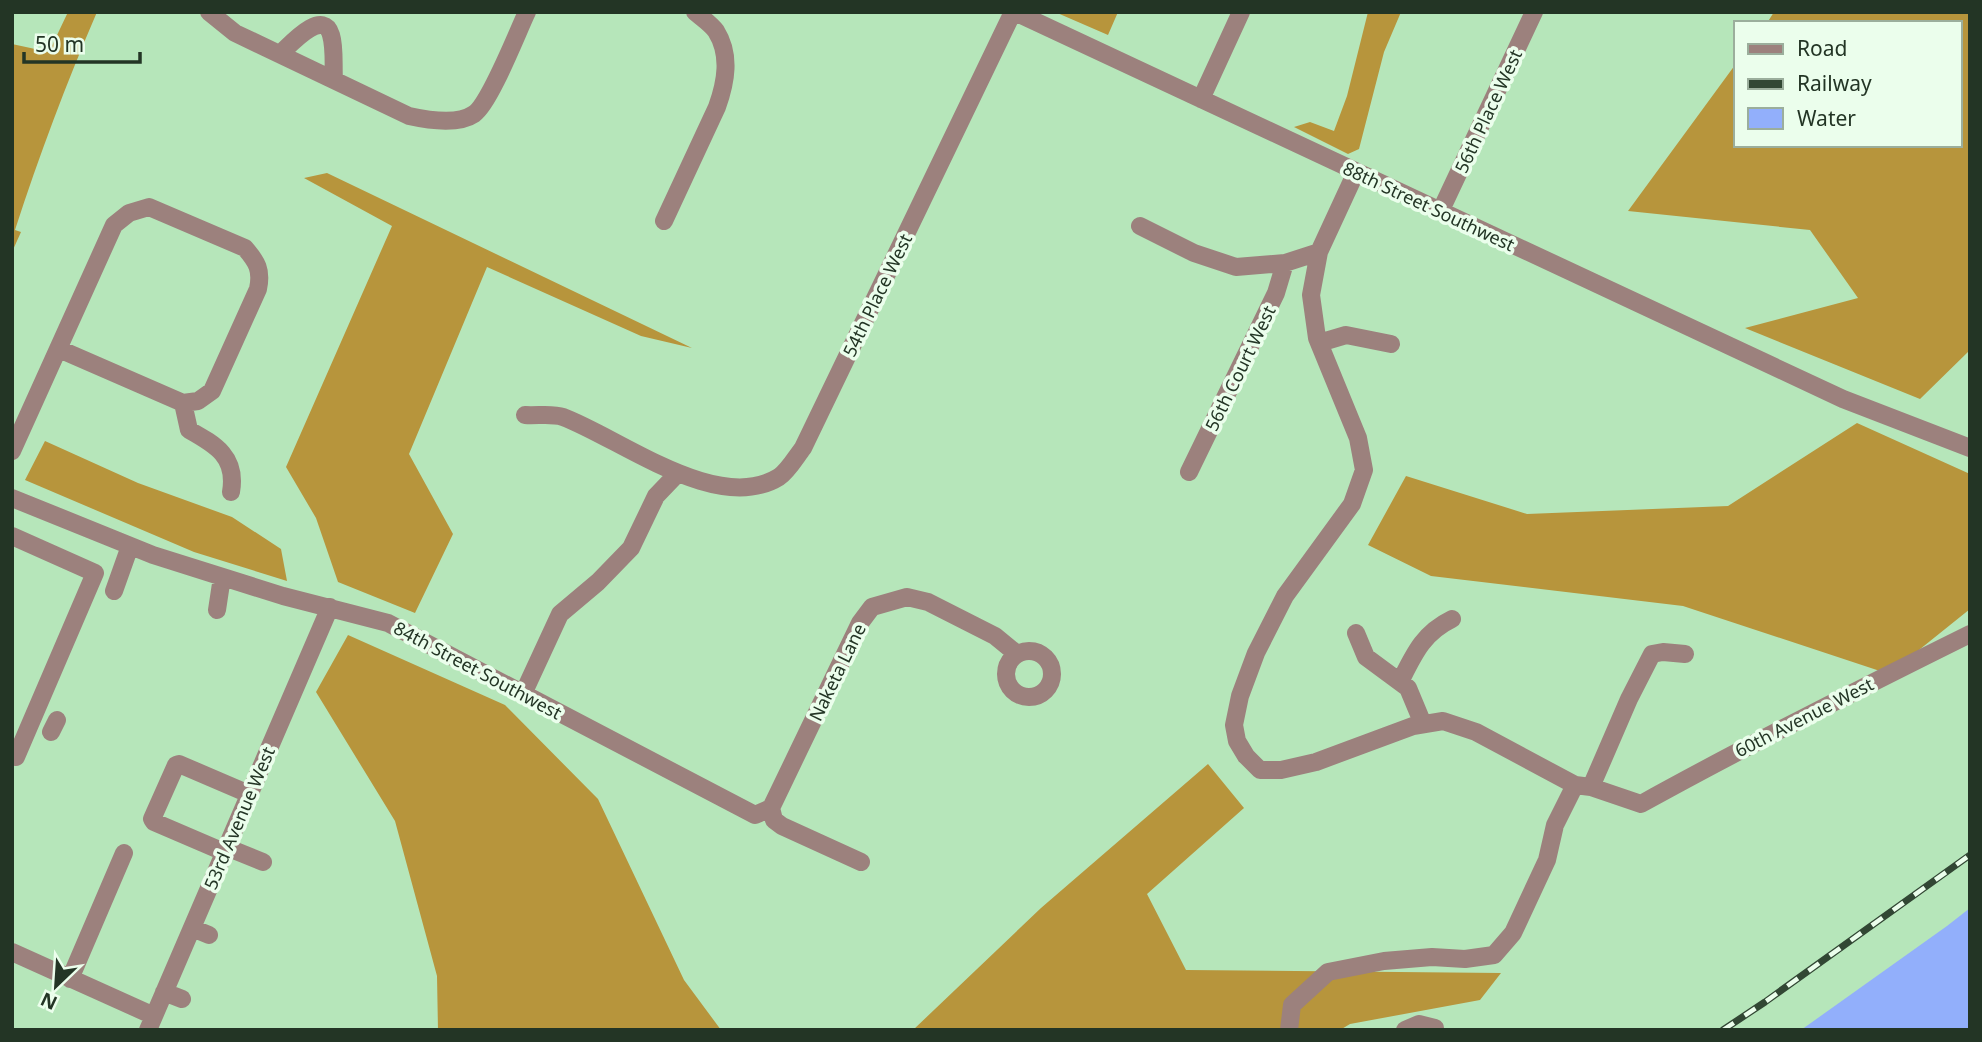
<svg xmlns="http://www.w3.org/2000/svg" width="1982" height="1042" viewBox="0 0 1982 1042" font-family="'Noto Sans',sans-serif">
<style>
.forest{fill:#b7953c}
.water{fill:#92affb}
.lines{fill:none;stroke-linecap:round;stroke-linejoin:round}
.minor{stroke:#9c817d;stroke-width:18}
.rail-casing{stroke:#324734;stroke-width:7}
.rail{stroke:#ebfeec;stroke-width:4.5;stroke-dasharray:13;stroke-linecap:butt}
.labels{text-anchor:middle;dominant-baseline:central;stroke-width:7;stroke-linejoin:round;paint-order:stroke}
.street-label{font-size:18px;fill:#233525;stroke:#ebfeec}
</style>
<rect width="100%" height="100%" fill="#b6e6ba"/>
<path class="forest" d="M68 12H97C66 84 39 156 15 230L21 232 12 252V44L49 52Z
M1055 12H1118L1108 35Z
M1368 12H1401L1384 52 1359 149 1348 154 1294 127 1310 122 1334 131 1347 96Z
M1774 12H1970V350L1920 399 1745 328 1858 298 1810 230 1628 211 1735 65V145H1959V23H1767Z
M327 173 692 348 641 336 487 267 409 454 453 534 415 613 338 582 316 518 286 467 392 226 304 178Z
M1857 423 1970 474V609L1889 674 1683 606 1431 576 1368 545 1406 476 1527 514 1728 506Z
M45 441 138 483 232 517 281 549 287 581 194 552 25 480Z
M348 635 505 705 598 799 684 980 721 1030H438L437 976 395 821 316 692Z
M1208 764 1244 808 1147 894 1186 970 1501 973 1480 1000 1350 1024 1340 1030H913L1041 908Z"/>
<path class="water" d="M1970 908V1030H1801L1947 926Z"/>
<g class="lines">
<path class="minor" d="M209 12 235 33 409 116C427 120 458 125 474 114 490 103 517 33 527 12
M1015 12 1843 399 1970 448
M280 54C289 46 323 7 331 35 335 48 333 66 334 79
M1201 99 1241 12
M1356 172 1319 252 1311 295 1317 338 1358 438 1364 470 1352 504 1285 596 1256 653 1240 696 1234 725 1237 741 1246 756 1260 770H1281L1316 762 1413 726 1443 721 1476 732 1575 785 1591 787 1641 804C1749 744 1859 689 1970 634
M1441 210 1534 12
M664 221 717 107C726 82 731 55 716 31 711 24 702 18 695 12
M1140 226 1194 253 1236 267 1285 263 1319 252
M1319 343 1346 335 1391 344
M183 403 189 430C216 445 237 457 231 492
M525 415C537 416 552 413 563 417 621 439 718 515 779 477 788 471 796 457 803 448L1013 12
M12 451 114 225 129 213 149 207 245 248C257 262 262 270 258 289L212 391 198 401 183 403 59 349
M1189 472 1276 293 1285 263
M12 498 153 555 283 596 388 623 755 815 771 808
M12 536 95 573 16 757 12 756
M114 591 130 546
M217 610 222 577
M1356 633 1366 657 1408 688 1423 724
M1006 674a23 23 0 1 1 46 0a23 23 0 1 1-46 0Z
M1400 682C1414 654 1423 633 1452 619
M523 694 560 614 598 582 631 548 656 496 678 473
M51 732 57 720
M1591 787 1629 699 1652 654 1663 652 1685 654
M771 808 860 623 872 607 907 597 928 602 995 636 1017 654
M771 808 774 820 782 826 861 862
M226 847 263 862
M224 852 154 822 152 819 176 765 179 764 249 794
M192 928 209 935
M12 952 154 1016
M70 979 124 853
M164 992 182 999
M148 1030 330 607
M1289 1030 1292 1005 1328 972 1384 961 1432 957 1465 959 1494 955 1513 933 1547 860 1555 825 1575 785
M1405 1030 1419 1024 1435 1028"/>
<defs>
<path id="rail" d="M1723 1030 1765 1002 1970 855"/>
</defs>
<use href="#rail" class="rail-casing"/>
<use href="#rail" class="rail"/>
</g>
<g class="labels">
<g class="street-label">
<text transform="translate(1488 111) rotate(-65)">56th Place West</text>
<text transform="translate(1429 206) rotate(25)">88th Street Southwest</text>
<text transform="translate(877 295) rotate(-64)">54th Place West</text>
<text transform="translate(1240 368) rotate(-64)">56th Court West</text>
<text transform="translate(478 670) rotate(28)">84th Street Southwest</text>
<text transform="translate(837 672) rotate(-64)">Naketa Lane</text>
<text transform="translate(1804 717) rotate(-27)">60th Avenue West</text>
<text transform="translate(239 818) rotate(-67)">53rd Avenue West</text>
</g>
</g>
<rect width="1982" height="1042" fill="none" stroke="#233525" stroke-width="28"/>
<rect x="1734" y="21" width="228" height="126" fill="#ebfeec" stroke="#9bae9c" stroke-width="2"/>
<rect x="1748" y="44" width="35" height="10" fill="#9c817d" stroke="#9bae9c" stroke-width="2"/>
<text x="1797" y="56" font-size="21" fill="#233525">Road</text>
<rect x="1748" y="79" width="35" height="10" fill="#324734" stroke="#9bae9c" stroke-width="2"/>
<text x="1797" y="91" font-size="21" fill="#233525">Railway</text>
<rect x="1748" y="108" width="35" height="21" fill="#92affb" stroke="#9bae9c" stroke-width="2"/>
<text x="1797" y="126" font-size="21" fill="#233525">Water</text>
<g transform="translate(56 986) rotate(205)" stroke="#ebfeec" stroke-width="5" paint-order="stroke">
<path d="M0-5L12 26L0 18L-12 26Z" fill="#233525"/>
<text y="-10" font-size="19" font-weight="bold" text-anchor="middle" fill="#233525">N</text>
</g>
<path d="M24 52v10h116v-10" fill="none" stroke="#233525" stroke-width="3.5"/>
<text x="35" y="52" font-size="21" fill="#233525" stroke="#ebfeec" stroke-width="5" paint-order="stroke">50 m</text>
</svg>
